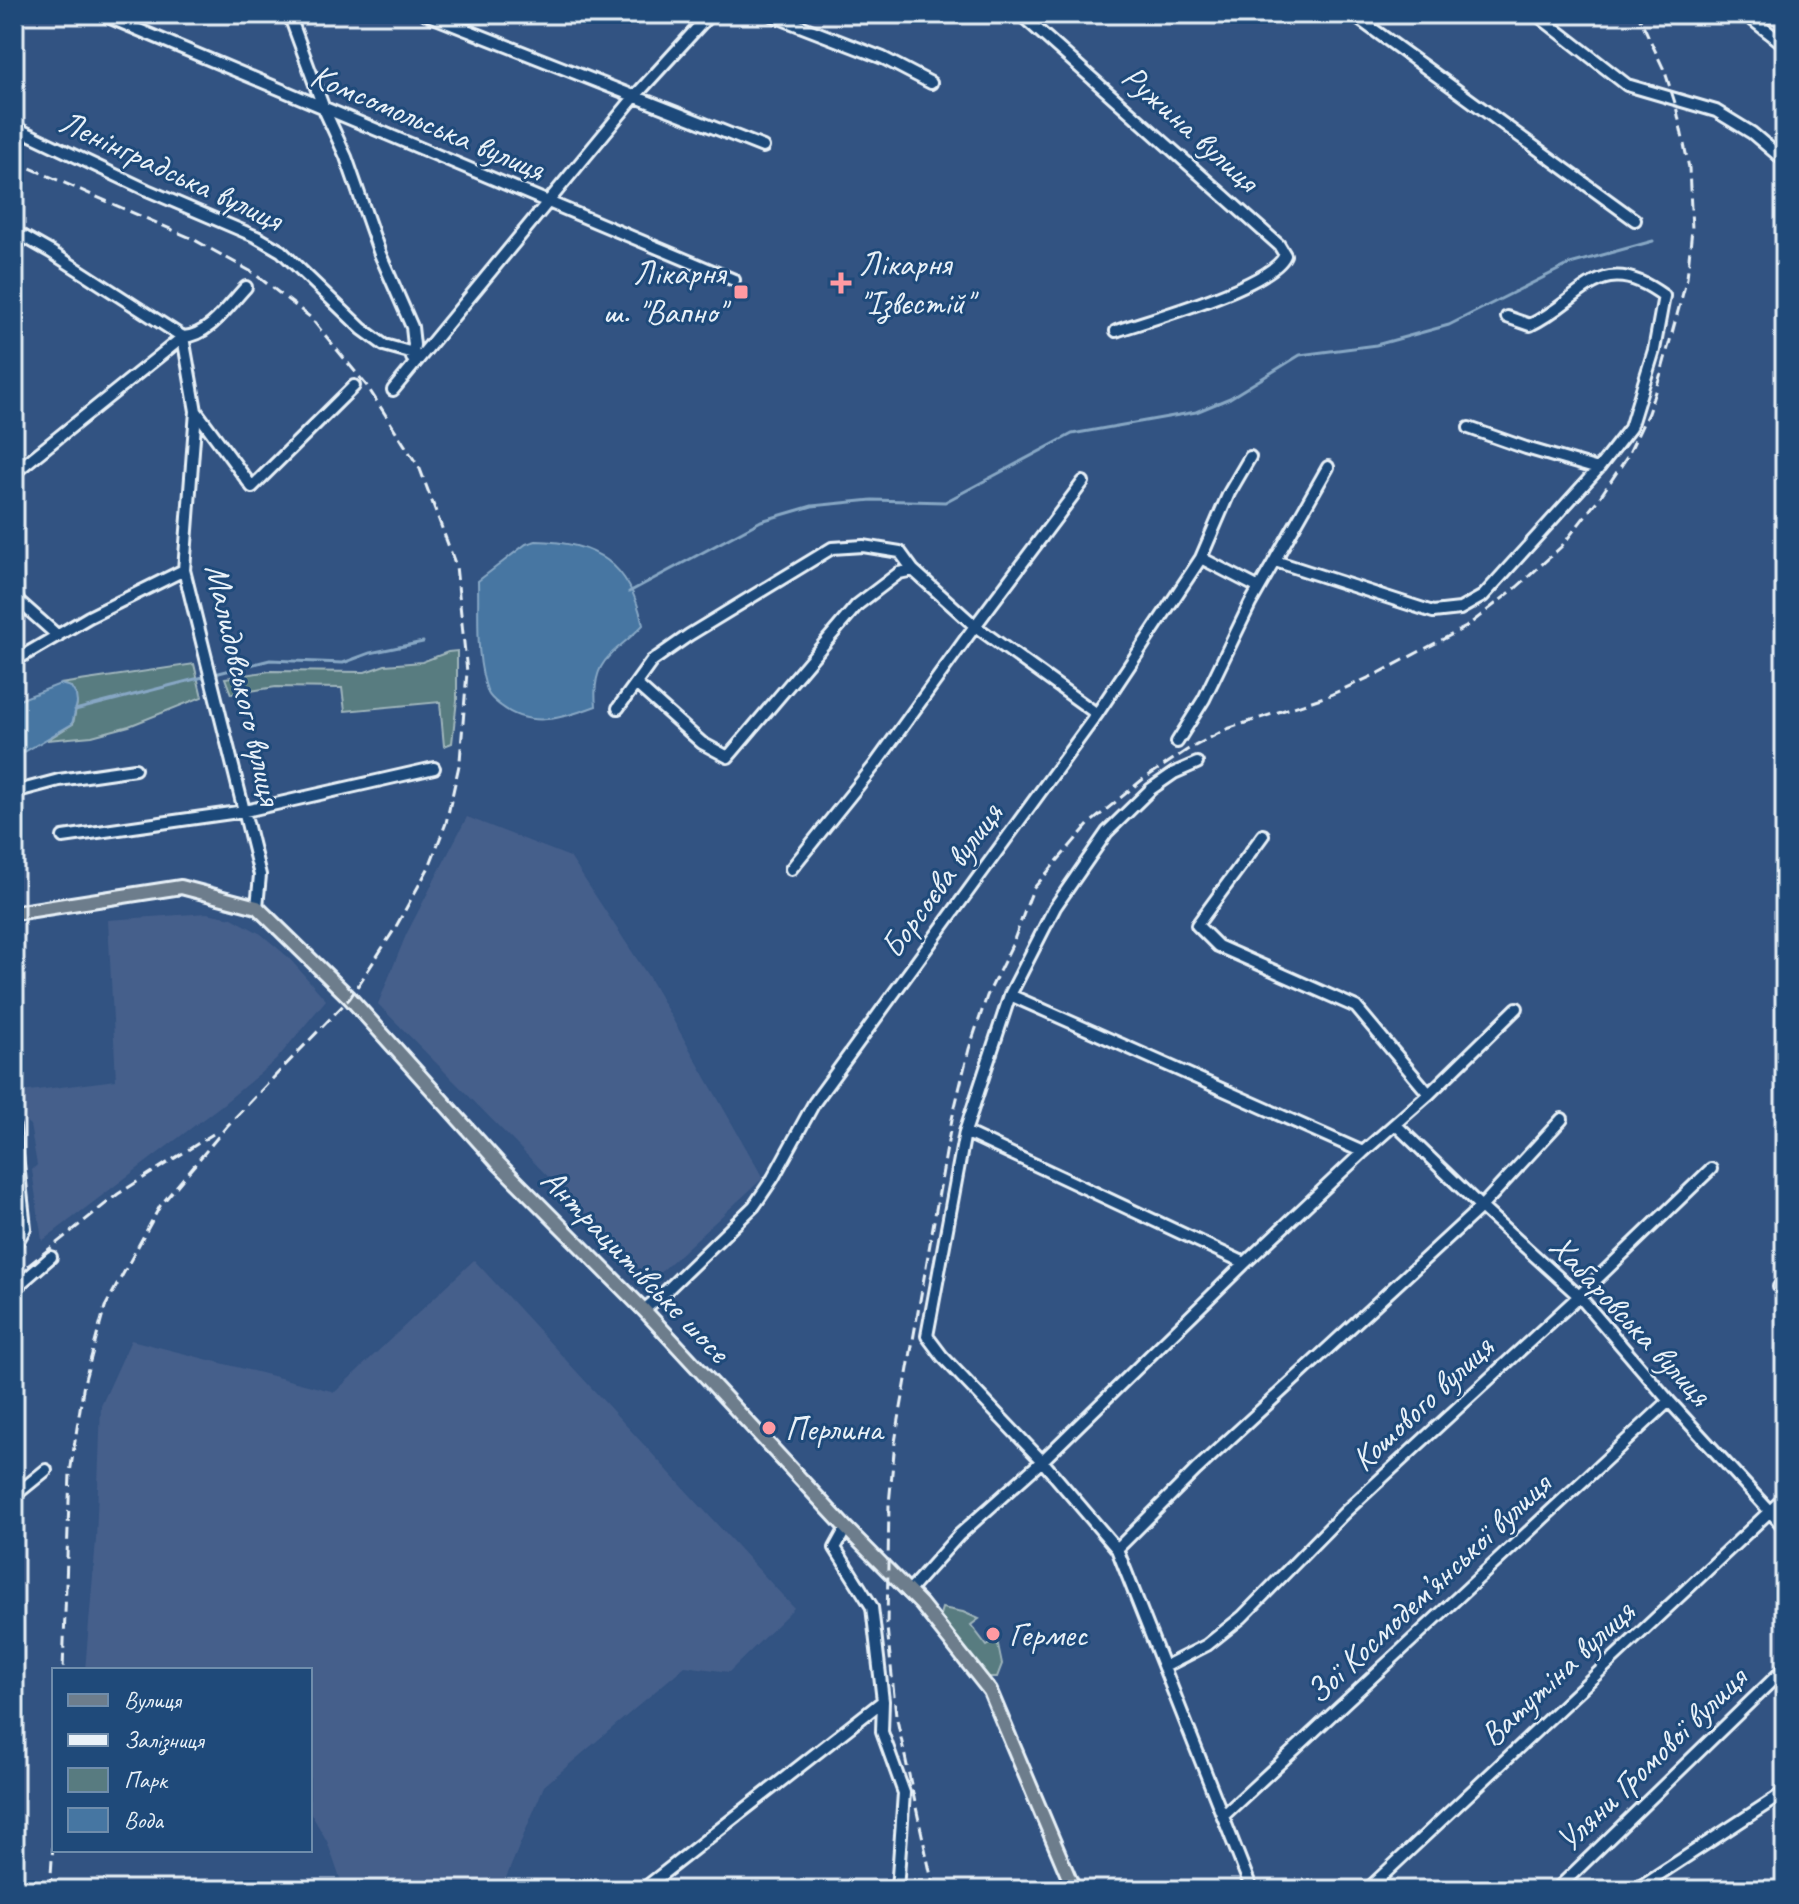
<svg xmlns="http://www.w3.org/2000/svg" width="1799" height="1904" viewBox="0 0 1799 1904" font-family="Caveat,sans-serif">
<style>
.built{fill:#455f8b}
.green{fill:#587b80;stroke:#a0b6bc;stroke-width:2}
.water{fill:#4676a2;stroke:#87a7c4;stroke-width:2}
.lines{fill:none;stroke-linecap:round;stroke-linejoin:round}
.stream{stroke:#87a7c4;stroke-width:3}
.minor-casing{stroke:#e8f1f8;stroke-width:16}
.major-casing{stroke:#e8f1f8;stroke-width:18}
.minor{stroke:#1f4a7a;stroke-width:10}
.major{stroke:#6d7d8c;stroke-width:12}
.rail{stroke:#e8f1f8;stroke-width:3;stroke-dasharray:12 6;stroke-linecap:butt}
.poi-dot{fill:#ff9aa2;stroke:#1f4a7a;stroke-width:3}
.labels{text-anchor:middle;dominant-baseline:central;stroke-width:6;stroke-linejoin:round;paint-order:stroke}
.street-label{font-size:34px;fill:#e8f1f8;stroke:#1f4a7a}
.poi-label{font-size:34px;fill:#e8f1f8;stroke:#1f4a7a;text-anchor:start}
</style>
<rect width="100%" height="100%" fill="#325382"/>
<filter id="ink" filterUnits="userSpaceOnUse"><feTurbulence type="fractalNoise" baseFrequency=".0125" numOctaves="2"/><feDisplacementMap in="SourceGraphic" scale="16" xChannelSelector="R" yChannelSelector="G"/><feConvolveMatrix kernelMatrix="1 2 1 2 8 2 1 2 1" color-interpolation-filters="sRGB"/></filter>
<g filter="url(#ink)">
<path class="built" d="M467 817 570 857 648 976 763 1178 651 1281 378 1004 406 935Z
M207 913 232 918 261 934 288 957 326 1000 276 1060 223 1104 42 1241 32 1170 37 1165 30 1125 25 1121 21 1092 116 1080 108 920Z
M474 1260 794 1608 729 1672 685 1666 544 1786 501 1890H344L327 1841 310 1812V1670H85L96 1540 101 1406 131 1340 335 1392Z"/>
<path class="green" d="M457 651V700L452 743 444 746 440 702 345 711 342 688 276 687 231 694 225 678 270 671 365 672 385 665 422 662 448 652Z
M194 664 202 697 129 726 92 736 47 740 73 724 77 703 71 687 60 684Z
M942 1608 963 1612 979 1619 971 1625 987 1646 997 1640 1002 1664 997 1677H987L940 1615Z"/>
<path class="water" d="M536 541C597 542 630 564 643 625 613 656 591 658 596 706 564 718 530 729 501 706 496 702 491 699 488 693 475 659 479 617 478 581L526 544Z
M60 684 71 687 76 695 77 703 72 724 14 758V702Z"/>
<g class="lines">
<path class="stream" d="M629 592 761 521 812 506 872 500 945 502 1072 434 1196 412 1230 398 1300 355 1376 345 1449 325 1570 264 1653 241
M215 674 270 660 343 663 370 653 423 642
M75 710 207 676"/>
<defs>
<path id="minor" d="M101 14 734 280
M289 14 324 109 346 157 380 254 412 327 414 345 412 358
M426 14 763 147
M769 14 883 58 931 83
M1020 14 1279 245 1285 255C1272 286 1151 319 1116 331
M1352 14 1635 220
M1536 14 1627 85 1716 111 1752 133 1785 161
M1745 14 1785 45
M14 127 147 190 257 237 281 251 362 329 384 345 413 353
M14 231 51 252 183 337 196 411 184 570 260 875 257 907
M393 390 636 95 710 14
M196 411 252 487 354 386
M1469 428 1526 448 1598 469
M14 473 183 337C209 336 229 305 246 287
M1201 558 1259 588
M1275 561 1433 612 1460 609 1483 596 1598 469 1630 428 1654 350 1664 296C1600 248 1583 300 1530 325L1507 317
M14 597 58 636
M14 661 89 617 184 570
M636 684 702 743 728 757 857 605 899 573 913 570 975 626 1097 714
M618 708 652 661 689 635 832 548 863 546 900 552 913 570
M1177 742 1204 699 1250 604 1328 467
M1197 763 1174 773 1151 789 1107 832 1055 907 1010 995 965 1132 927 1336 942 1356 1042 1461 1117 1549 1252 1890
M14 792 59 780 135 769
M1263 835 1197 925 1218 946 1356 1007 1429 1094
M63 837 245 811 434 768
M791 869 874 766 975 626 1083 482
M1010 995 1363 1152
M1395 1124 1481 1207 1579 1296 1669 1401 1785 1528
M14 1127 25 1228 14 1248
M965 1132 1245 1263
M1779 1287 1785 1293
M14 1289 51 1257
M644 1310 666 1291 754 1206 773 1178 814 1103 1097 714 1201 558 1229 493 1250 457
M14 1496 46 1470
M846 1528 835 1548 872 1607 883 1701 882 1732 904 1793 897 1890
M1117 1549 1196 1470 1481 1207 1562 1119
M908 1592 959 1535 1042 1461 1245 1263 1363 1152 1429 1094 1517 1008
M1164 1667 1207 1645 1242 1617 1346 1511 1579 1296 1711 1169
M1224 1815 1669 1401
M642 1890 883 1701
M1367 1890 1785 1497
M1556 1890 1785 1668
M1635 1890 1785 1792"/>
<path id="major" d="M14 913 181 887 257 907 350 998 500 1165 644 1310 846 1528 921 1604 990 1691 1074 1890"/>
</defs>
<use href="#minor" class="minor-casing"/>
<use href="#major" class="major-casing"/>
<use href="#minor" class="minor"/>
<use href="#major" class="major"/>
<path class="rail" d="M14 161 191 238 252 272 310 317 367 386 420 469 456 566 467 672 460 761 446 823 429 867 394 930 350 998 227 1126 160 1206 105 1307 84 1383 70 1473 63 1670
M14 1277 118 1194 213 1134
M50 1890 54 1829
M934 1890 896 1715 887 1627 889 1504 895 1442 952 1119 969 1049 987 996 1012 945 1033 889 1089 824 1142 780 1187 750 1227 729 1330 695 1379 673 1466 627 1517 587 1561 547 1600 497 1627 457 1648 413 1662 370 1687 278 1692 229 1689 168 1676 106 1665 72 1638 14"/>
</g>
</g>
<g class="poi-dot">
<path d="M837 271h8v8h8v8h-8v8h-8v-8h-8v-8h8z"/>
<rect x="733" y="284" width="16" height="16" rx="4"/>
<circle cx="769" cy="1428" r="8"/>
<circle cx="993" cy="1634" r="8"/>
</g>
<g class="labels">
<g class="street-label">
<text transform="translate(428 122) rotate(23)">Комсомольська вулиця</text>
<text transform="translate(1191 128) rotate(42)">Ружина вулиця</text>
<text transform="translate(171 170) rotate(25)">Ленінградська вулиця</text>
<text transform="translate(244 684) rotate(77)">Малидовського вулиця</text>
<text transform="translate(941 880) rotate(-54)">Борсоєва вулиця</text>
<text transform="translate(636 1265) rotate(46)">Антрацитівське шосе</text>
<text transform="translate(1631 1320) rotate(47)">Хабаровська вулиця</text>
<text transform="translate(1422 1403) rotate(-43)">Кошового вулиця</text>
<text transform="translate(1428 1588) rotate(-43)">Зої Космодем’янської вулиця</text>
<text transform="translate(1557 1673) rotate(-43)">Ватутіна вулиця</text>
<text transform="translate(1651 1759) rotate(-44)">Уляни Громової вулиця</text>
</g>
<g class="poi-label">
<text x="859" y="263">Лікарня<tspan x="859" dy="39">"Ізвєстій"</tspan></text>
<text x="725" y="272" text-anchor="end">Лікарня<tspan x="725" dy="39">ш. "Вапно"</tspan></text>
<text x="785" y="1428">Перлина</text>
<text x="1009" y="1634">Гермес</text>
</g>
</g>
<rect width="1799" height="1904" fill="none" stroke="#1f4a7a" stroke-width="48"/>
<rect x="24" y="24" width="1751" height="1856" fill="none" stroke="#e8f1f8" stroke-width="3" filter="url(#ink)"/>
<rect x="52" y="1668" width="260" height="184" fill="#1f4a7a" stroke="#6f8dac" stroke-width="2"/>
<rect x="68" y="1694" width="40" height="12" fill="#6d7d8c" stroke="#6f8dac" stroke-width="2"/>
<text x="124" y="1708" font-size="24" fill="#e8f1f8">Вулиця</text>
<rect x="68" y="1734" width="40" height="12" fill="#e8f1f8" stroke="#6f8dac" stroke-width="2"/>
<text x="124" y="1748" font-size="24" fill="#e8f1f8">Залізниця</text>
<rect x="68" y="1768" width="40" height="24" fill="#587b80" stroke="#6f8dac" stroke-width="2"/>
<text x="124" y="1788" font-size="24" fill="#e8f1f8">Парк</text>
<rect x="68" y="1808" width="40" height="24" fill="#4676a2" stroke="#6f8dac" stroke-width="2"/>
<text x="124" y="1828" font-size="24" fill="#e8f1f8">Вода</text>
</svg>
